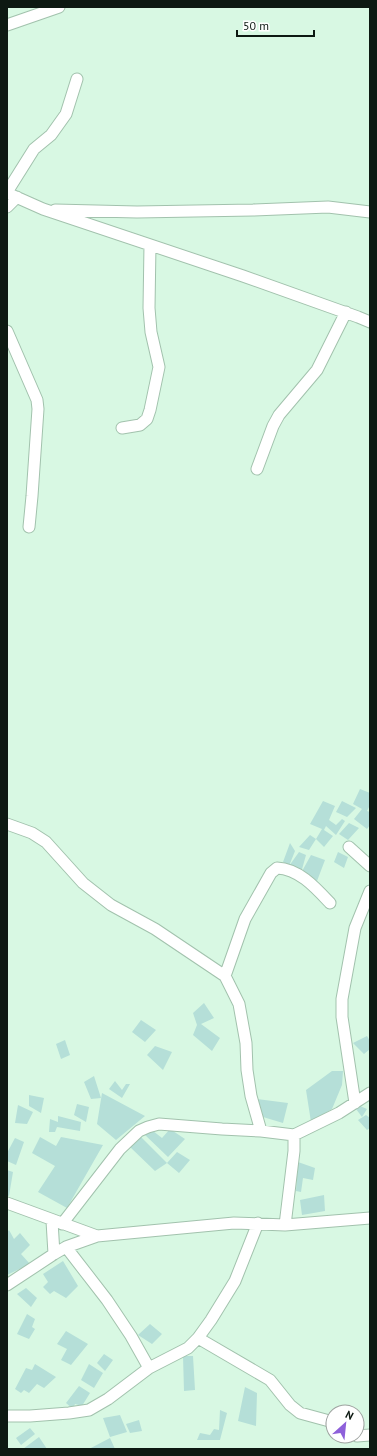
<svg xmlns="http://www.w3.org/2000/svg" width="377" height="1456" viewBox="0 0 377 1456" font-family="'PT Sans',sans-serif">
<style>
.building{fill:#b5dfd8}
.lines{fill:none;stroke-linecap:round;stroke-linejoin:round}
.minor-casing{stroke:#a2c2ad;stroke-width:13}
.minor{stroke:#fff;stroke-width:11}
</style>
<rect width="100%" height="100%" fill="#d8f8e3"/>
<path class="building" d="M360 789 370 793V805L367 811 370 812V825L367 829 354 819 362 809 353 804Z
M323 801 335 806 329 820 336 825 342 819 345 821 336 835 326 826 324 830 333 836 324 847 316 839 322 829 310 824Z
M342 801 356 808 347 817 336 812Z
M349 823 359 828 348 840 339 834Z
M310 835 316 839 309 850 299 847Z
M290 843 295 851 289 866 283 862Z
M299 852 306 855 301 873 289 866Z
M338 852 348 857 344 868 334 862Z
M311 855 325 860 317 881 301 873Z
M204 1003 214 1018 201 1024 220 1038 212 1051 193 1035 197 1025 193 1013Z
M141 1020 156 1030 145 1042 132 1032Z
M367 1036 370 1041V1049L364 1054 353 1043Z
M65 1040 70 1055 61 1059 56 1044Z
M155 1046 172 1052 163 1070 147 1055Z
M332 1071H343L342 1085 332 1109 311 1122 306 1090Z
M94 1076 101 1098 91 1099 84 1082Z
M115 1081 122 1090 126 1084H130L122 1098 109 1089Z
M102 1093 145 1116 116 1140 97 1124Z
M29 1095 44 1098 41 1113 29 1106Z
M257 1099 288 1103 283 1123 263 1117Z
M77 1104 89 1107 86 1122 74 1115Z
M18 1105 33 1112 27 1124 15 1123Z
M360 1106 367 1109 362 1117 356 1109Z
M366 1115 370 1118V1128L367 1130 358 1120Z
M58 1116 81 1122 80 1131 57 1127 55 1132H49L50 1119 58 1122Z
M148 1127 162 1138 170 1129 185 1139 168 1157 144 1134Z
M40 1137 56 1146 61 1137 103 1145 67 1208 38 1192 55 1166 32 1153Z
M141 1137 167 1163 155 1171 130 1147Z
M15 1138 24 1142 16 1165 7 1161V1153Z
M177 1152 190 1160 179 1173 167 1163Z
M298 1162 315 1168 313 1180 303 1178 301 1192 296 1191Z
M7 1170 13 1172 9 1196 7 1195Z
M324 1195 325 1211 302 1215 300 1200Z
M9 1230 14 1239 20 1233 30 1245 21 1254 30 1264 7 1275V1232Z
M63 1261 78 1286 66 1298 54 1291 50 1294 43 1287 48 1282 43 1274Z
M26 1288 37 1298 31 1307 17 1294Z
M27 1314 35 1319 32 1327 35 1329 29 1339 17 1334Z
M150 1324 162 1334 152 1344 138 1335Z
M66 1331 88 1344 71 1365 61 1360 67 1349 57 1344Z
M104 1354 113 1360 105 1371 97 1363Z
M183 1356H193L195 1390 184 1391Z
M35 1364 56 1377 44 1388 37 1384 29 1393 24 1390 21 1393 15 1389 26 1368 32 1370Z
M89 1364 103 1373 94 1388 81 1380Z
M79 1386 90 1393 82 1406 75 1404 73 1409 66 1403Z
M245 1387 257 1393 256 1426 238 1421Z
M220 1410 227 1413 220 1440H197L200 1433 210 1435 214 1429 219 1430Z
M120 1415 127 1432 110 1437 103 1418Z
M139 1420 142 1431 130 1433 126 1424Z
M30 1428 35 1434 21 1445 16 1438Z
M39 1437 47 1449H23Z
M110 1438 115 1449H89Z"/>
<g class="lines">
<defs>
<path id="minor" d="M7 25 59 7
M7 192 34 149 51 135 66 114 77 79
M7 193 43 209 243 276 358 317 370 322
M7 207 17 197
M55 210 137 212 253 210 328 207 370 212
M7 331 37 400 38 409 32 496 29 527
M122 428 140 425 147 419 150 410 159 367 151 332 149 308 150 245
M257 469 273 426 279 415 317 370 346 312
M7 824 32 833 46 842 83 883 111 905 155 929 225 976 239 1004 246 1043 247 1070 251 1096 261 1131
M349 847 370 866
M225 976 245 919 271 873 277 868C299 869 315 887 330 903
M355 1103 342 1017V999L355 928 370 891
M7 1203 97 1236
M52 1221 54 1254
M62 1224 120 1149 139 1131 148 1127 159 1124 222 1129 261 1131 294 1135
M285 1225 294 1151V1135L339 1113 370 1093
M66 1247 107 1300 131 1336 149 1368
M7 1285 54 1254 66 1247 97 1236 234 1223 285 1225 370 1218
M198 1338 270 1380 290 1405 300 1413 333 1422
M7 1416H30L69 1413 89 1410 108 1399 149 1368 188 1348 198 1338 211 1320 235 1281 258 1223
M357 1436 370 1435"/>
</defs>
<use href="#minor" class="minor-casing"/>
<use href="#minor" class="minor"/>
</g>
<rect width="377" height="1456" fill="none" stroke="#0d1912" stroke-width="16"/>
<g transform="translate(345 1424) rotate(27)"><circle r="19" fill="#ffffff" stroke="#9ea3a0"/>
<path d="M0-3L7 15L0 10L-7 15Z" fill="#8e60da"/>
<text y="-6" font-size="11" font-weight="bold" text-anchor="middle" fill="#0d1912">N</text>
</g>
<path d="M237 30v6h77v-6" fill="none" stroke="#0d1912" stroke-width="2"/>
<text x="243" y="30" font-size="12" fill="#0d1912" stroke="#ffffff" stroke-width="3" paint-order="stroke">50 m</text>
</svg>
